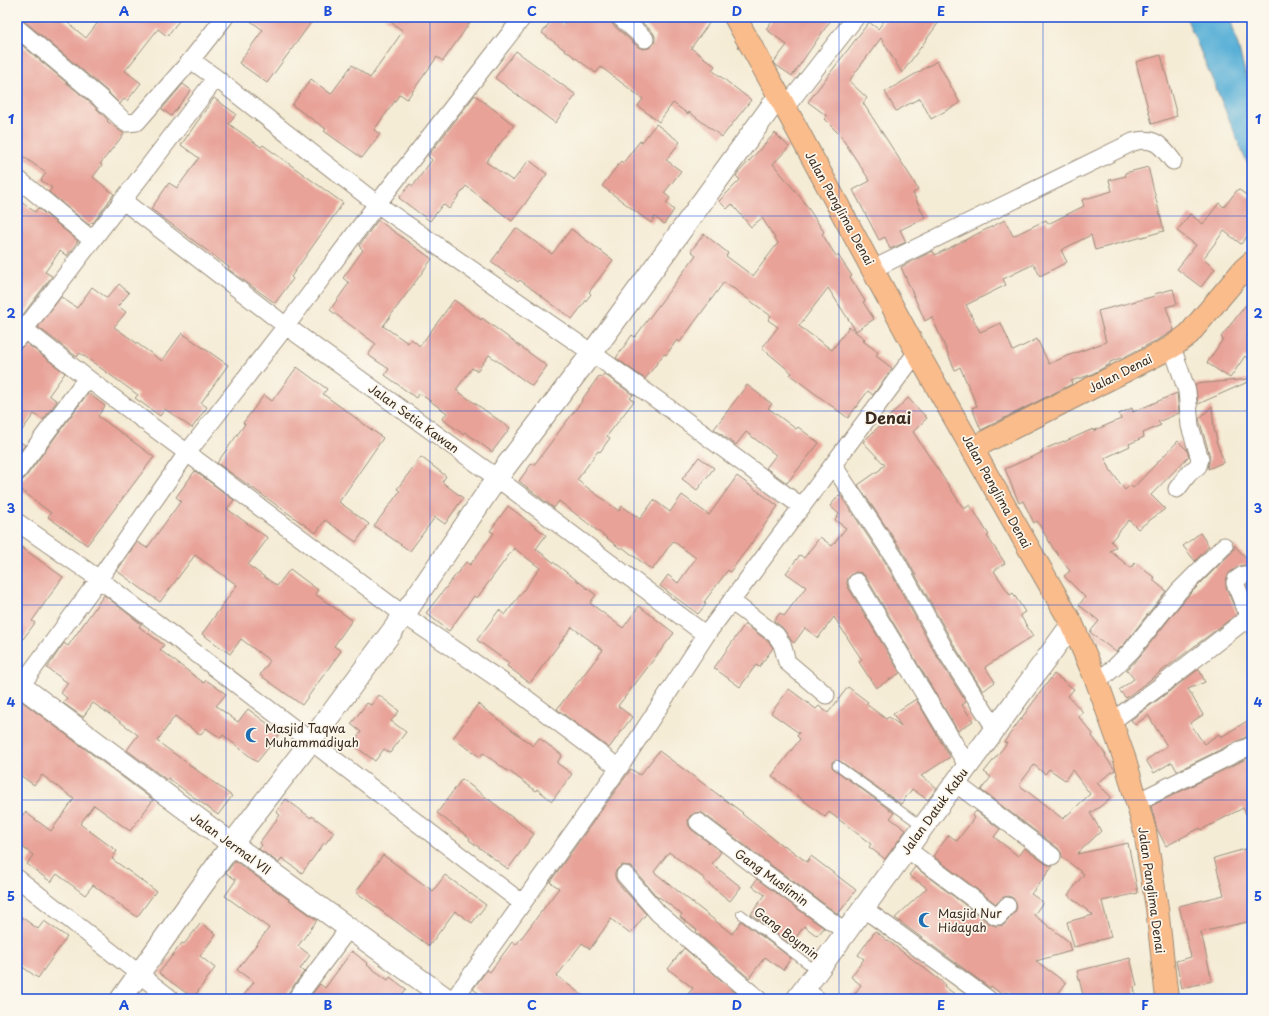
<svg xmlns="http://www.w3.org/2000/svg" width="1269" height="1016" viewBox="0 0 1269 1016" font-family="'Playpen Sans',sans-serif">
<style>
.water{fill:#5ab0d7;stroke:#4a6d7a}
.building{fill:#e8a298;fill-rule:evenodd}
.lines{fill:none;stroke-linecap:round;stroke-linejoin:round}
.service-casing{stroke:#988b7a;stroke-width:10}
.minor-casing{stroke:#988b7a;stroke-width:19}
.tertiary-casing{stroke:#988b7a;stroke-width:23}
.primary-casing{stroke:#988b7a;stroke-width:24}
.service{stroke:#fff;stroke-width:8}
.minor{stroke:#fff;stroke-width:17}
.tertiary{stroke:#fff;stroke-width:21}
.primary{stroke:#fabc8b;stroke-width:22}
.grid{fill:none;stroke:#1d4ed8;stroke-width:1;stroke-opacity:0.55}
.labels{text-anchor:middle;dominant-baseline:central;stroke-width:3.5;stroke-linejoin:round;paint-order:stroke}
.street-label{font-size:12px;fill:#3b2a1e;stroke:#fbf7ec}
.poi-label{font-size:12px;fill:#3b2a1e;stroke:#fbf7ec;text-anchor:start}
.district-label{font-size:16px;font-weight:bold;fill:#3b2a1e;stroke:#fbf7ec}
.neatline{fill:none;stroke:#1d4ed8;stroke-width:1.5}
.grid-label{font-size:13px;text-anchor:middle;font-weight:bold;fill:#1d4ed8}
</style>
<rect width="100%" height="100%" fill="#fbf7ec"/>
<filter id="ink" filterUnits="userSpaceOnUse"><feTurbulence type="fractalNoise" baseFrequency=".025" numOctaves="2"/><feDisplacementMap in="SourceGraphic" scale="8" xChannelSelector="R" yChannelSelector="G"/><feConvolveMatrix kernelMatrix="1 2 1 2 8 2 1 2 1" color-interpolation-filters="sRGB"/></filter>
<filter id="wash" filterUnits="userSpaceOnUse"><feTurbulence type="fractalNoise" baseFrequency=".012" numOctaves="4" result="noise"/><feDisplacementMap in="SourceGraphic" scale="16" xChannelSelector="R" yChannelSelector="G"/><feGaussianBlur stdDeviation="0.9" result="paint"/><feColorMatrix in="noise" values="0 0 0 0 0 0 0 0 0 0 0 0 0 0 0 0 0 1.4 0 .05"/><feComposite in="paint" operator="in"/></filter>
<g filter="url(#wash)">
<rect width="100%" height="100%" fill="#f5ecd6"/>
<path class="water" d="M1186 17H1230L1247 79 1252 86V170L1246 161 1232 126Z"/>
<g id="blocks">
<path class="building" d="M17 17H61L86 38 102 17H182L167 36 158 29 125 71 141 83 127 101 124 99 120 104 106 90 23 20 17 18Z
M245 17H315L267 83 239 63 263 30Z
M384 17H474L443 61 437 57 407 99 400 94 374 130 380 134 362 158 324 131 326 129 292 105 311 79 331 94 352 65 370 78 403 31Z
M568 17H610L613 25 638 47 643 49 649 48 653 45 655 41V36L652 31 635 17H704L710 22 691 48 715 66 712 70 751 100 722 137 689 112 688 114 673 103 659 122 638 106 643 99 601 67 596 73 542 33 553 18 563 25Z
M775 17H833L792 76 776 65 774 62 787 45 766 29Z
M887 17H932L939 22 902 73 881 38 849 81 867 98 863 103 913 180 918 190 913 193 925 218 900 230 906 242 890 249 885 237 879 240 853 190 870 181 840 135 824 119 827 116 808 102 869 22 878 29Z
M17 41 93 105 108 120 107 121 124 134 100 164 102 165 93 177 114 194 93 223 92 222 89 225 49 192 52 188 41 180 46 173 17 152Z
M516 51 576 95 555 123 495 78Z
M1161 55 1177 116 1152 124 1136 62Z
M937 61 960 103 931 119 920 98 896 111 885 92Z
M183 84 191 90 171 116 162 109Z
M475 95 514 125 486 162 513 181 529 160 547 174 512 221 466 186 449 209 443 204 430 221 399 198 410 184 413 186 432 160 428 156Z
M214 98 236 114 229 124 261 147 263 145 343 203 291 277 293 279 275 303 228 269 229 267 151 209 169 183 177 188 199 158 181 145Z
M656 124 680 142 666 160 681 171 664 193 670 198 666 203 674 210 664 224 655 217 651 223 602 186 621 161 623 163 640 141 642 142Z
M775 133 789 147 773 164 802 199 824 232 822 234 836 256 838 255 852 276 850 277 865 301 863 302 874 319 856 331 828 288 799 326 832 350 849 327 865 339 863 341 878 352 876 356 892 368 873 395 868 391 848 418 790 375 792 373 762 348 778 327 768 320 771 316 733 288H732L724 282 680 342 677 340 666 355 664 354 645 379 616 358 632 335 635 337 696 255 691 251 704 234 728 253 726 256 753 276 778 243 762 218 751 227 732 204 727 209 719 201 740 180 736 176 738 173Z
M1148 167 1164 231 1095 250 1091 235 1061 250 1067 262 1040 276 1034 264 1003 279 1006 285 966 305 980 332 1001 323 1013 351 1037 339 1049 364 1067 356 1106 342 1098 311 1155 296 1154 294 1173 289 1177 304 1166 307 1174 330 1165 336 1124 357 1110 362V364L1090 375 1071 381 1072 384 981 430 972 408 977 406 960 367 955 370 932 317 925 321 901 267 933 251 935 255 1005 220 1013 236 1046 220 1048 224 1084 206 1082 200 1112 191 1109 180 1126 176 1125 173Z
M1238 189 1252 199V229L1241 244 1224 231 1203 259 1215 269 1201 287 1177 269 1196 245 1177 231 1190 214 1203 224 1219 203 1224 207Z
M17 199 35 212 38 208 78 241 67 256 60 251 45 272 52 276 22 316 17 313Z
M378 220 432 259 383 326 408 343 411 339 420 346 454 300 481 320 482 318 547 366 532 386 489 355 477 371 472 368 456 390 510 428 492 452 465 432 463 434 442 419 447 413 419 393 416 398 385 375 389 369 368 355 376 344 330 310 349 283 343 278 363 250 359 246Z
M516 228 552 254 571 229 613 260 589 292 591 294 572 319 520 280 518 282 491 262Z
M119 284 129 293 118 306 126 312 114 327 162 361 182 333 228 365 201 403 207 407 192 428 165 409 160 416 135 398 138 395 80 353 77 357 38 327 61 297 77 308 92 287 107 298Z
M1252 297V362L1245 356 1230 378 1207 363 1223 339 1221 337Z
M26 343 65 373 49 395 57 401 43 420 34 414 17 437V349L21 348Z
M297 367 327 389 323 394 383 438 339 502 369 524 356 542 325 520 316 533 217 463 245 424 243 423 264 395 272 401Z
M604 374 633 395 630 398 634 401 607 436 610 438 600 452 598 451 577 480 619 511 622 506 640 519 654 500 670 512 682 495 709 515 737 476 778 506 751 544 730 572 728 570 704 602 706 604 698 614 660 586 668 575 678 583 696 558 673 541 652 570 622 547 621 549 559 501 554 508 519 481 532 463 534 465 582 401H581L599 376 601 377Z
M1249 379 1250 381 1198 404 1195 384Z
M747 385 772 404 768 408 796 429 798 427 819 443 787 483 766 468 776 455 746 432 736 445 714 429Z
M88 393 105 406 98 416 154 457 87 545 48 517 51 513 17 487V482L21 481 25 478Z
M1177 393 1179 413 1158 422 1161 425 1143 433 1144 437 1129 444 1130 446 1105 458 1111 471 1125 490 1130 485 1133 488 1178 441 1187 450 1189 456 1151 495 1165 509 1138 529 1129 520 1111 541 1116 547 1110 551 1131 568 1135 563 1155 578 1153 580 1166 591 1125 643 1116 652 1090 632 1099 621 1079 605 1085 597 1064 576 1070 571 1053 548 1037 521 1034 523 1023 501 1019 503 1005 469 1043 452 1042 450 1064 441V442L1093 429V431L1121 419 1119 414 1132 408 1133 412Z
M908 398 927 418 913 432 964 509 970 505 989 535 987 536 1005 563 994 571 1010 595 1013 593 1025 612 1020 615 1033 636 985 667 995 682 983 691 954 645 903 552 858 485 881 469V468L885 465 863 442Z
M1212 406 1214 429 1217 440 1216 441 1224 462 1208 469 1210 456 1199 419Z
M17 440 25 445 17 455Z
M421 457 446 476 442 482 463 498 445 524 435 517 410 551 374 526 400 491 397 489Z
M699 457 714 468 697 490 682 479Z
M195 471 234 500 227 509 268 538 248 565 277 586 290 569 318 590 315 594 352 620 334 646 341 651 302 705 260 675 270 661 241 639 230 654 202 634 237 585 195 555 160 602 117 571 137 542 147 548 181 501 176 497Z
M839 495 841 496 885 562 936 655 966 702 962 705 973 721 958 731 866 577 862 573 856 572 852 574 848 578 847 583 848 587 900 673 876 688 859 662 862 660 834 617 818 638 805 628 794 643 791 640 782 627 774 621 780 613 784 616 806 587 786 573 800 555 804 558 820 537 832 546 846 528 835 520 839 514 830 506Z
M508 506 546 535 536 549 596 595 590 603 623 628 639 606 674 633 618 706 632 717 609 748 557 709 603 650 572 627 530 683 507 666 509 663 477 640 499 610 505 615 540 568 514 548 477 598 474 596 449 631 426 613 466 562 470 565 494 533 490 531Z
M1200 533 1209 546 1195 561 1183 546Z
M17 544 63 577 32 621 35 623 17 647Z
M1234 545 1252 564V571L1247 566 1242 565 1230 572 1226 580V587L1237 614 1126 698 1119 690 1134 679 1127 670 1140 656 1186 598 1231 553 1234 549Z
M1252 579V598L1247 585Z
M104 595 141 624 139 627 164 645 160 650 204 683 206 680 226 694 216 706 238 722 248 709 280 733 257 762 223 735 221 738 206 728 200 735 175 716 157 741 232 796 218 815 168 778 167 780 127 750 138 735 115 718 93 703 83 717 63 703 67 698 61 693 68 683 47 668 64 643 68 646Z
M745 624 769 642 773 648 759 667 756 665 740 687 714 668Z
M1199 669 1205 682 1188 689 1203 715 1190 723 1204 744 1219 734 1221 737 1252 718V735L1248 736 1177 771 1172 762 1154 773 1146 760 1167 746 1148 715 1135 725 1131 720Z
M1054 674 1074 689 1068 696 1083 712 1078 716 1093 734 1092 736 1106 755 1105 756 1115 770 1097 783 1111 797 1101 806 1090 813 1101 831 1077 854 1128 843 1138 893 1102 901 1111 937 1074 947 1067 922 1093 915 1068 895 1084 874 1062 857 1061 852 1058 848 981 790 991 777 984 772 1007 743 1004 742ZM1034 765 1045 774 1049 769 1065 780 1072 770 1090 794 1063 819 1019 785Z
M848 687 868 702 866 704 886 719 889 717 901 726 893 714 916 699 950 757 921 776 937 788 928 800 912 789 901 804 840 761 835 760 832 762V767L834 769 894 813 890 818 906 830 885 859 869 847 871 844 829 812 825 817 772 776 800 739 797 736 799 733 771 713 789 689 816 709 819 706 828 713Z
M379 695 399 711 391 721 406 732 390 753 384 749 375 761 352 744 361 732 351 724 367 703 371 705Z
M20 700 153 800 130 831 94 805 80 824 117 851 112 859 156 891 137 917 93 885 85 895 57 874 51 882 27 864 33 855 17 843V822L25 812 51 831 74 799 42 775 34 785 17 773V701Z
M478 704 533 746 539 738 562 755 557 763 572 774 552 801 537 789 536 791 509 771V772L483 753 480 757 453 738Z
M659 751 743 813 742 814 783 846 784 845 807 862 811 856 856 890 838 914 764 860 704 814 700 812 695 813 690 816 688 821 689 826 692 830 721 852 712 864 741 887 730 901 704 880 705 879 669 852 654 872 732 934 741 921 791 958 783 970 765 957 749 978 696 932 697 930 680 917 682 914 659 897 658 898 633 868 629 866 623 865 618 868 615 872V877L617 882 646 914 630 934 611 919 590 949 582 943 557 976 587 999H486L473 989 487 970 490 972 512 942 516 945 559 888 550 882 631 769 640 775Z
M1252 756V825L1243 808 1201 830 1200 828 1166 846 1157 829 1151 806Z
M462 779 534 834 508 869 469 840 470 838 437 813Z
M286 799 311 818 312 816 334 832 325 844 324 843 302 873 282 858 279 863 259 849 262 845 259 843 280 815 276 812Z
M976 811 1000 829 994 837 1018 856 1024 848 1046 864 1053 866 1031 894 1043 902 1034 915 1068 941 1071 951 1036 961 1066 983 1054 999H1016L1006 992 1004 996 991 986 990 988 895 918 927 888 909 875 915 867 990 924 996 926 1004 925 1015 912 1017 908 1016 903 1013 898 1009 896 1004 897 996 904 933 856 949 835 957 841 974 818 972 816Z
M1252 847V921L1201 932 1212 981 1182 988 1176 961 1191 957 1179 906 1224 895 1214 858Z
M383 855 433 891 445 875 486 905 472 923 455 911 429 946 356 892Z
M235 861 317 920 298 946 310 955 300 969 304 972 288 993 286 999H241L254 982 237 970 269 928 225 896 236 880 226 873Z
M757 879 824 928 817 936 804 926 791 945 751 914 765 895 752 886Z
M17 914 38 929 44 921 67 937 38 978 17 963Z
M201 923 216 934 200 956 215 968 193 998 159 973 182 943 184 944Z
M875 931 945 984 944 986 961 999H851L861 985 851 977 864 959 858 955Z
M684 948 743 999H684L693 988 668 969Z
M352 951 368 964 367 965 388 980 390 977 406 989 399 999H308L320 984 325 988Z
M1130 958 1137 986 1134 987 1136 999H1106L1105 994 1084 999 1077 971Z"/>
</g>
</g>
<g filter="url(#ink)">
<use href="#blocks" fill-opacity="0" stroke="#988b7a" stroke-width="1"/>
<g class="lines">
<defs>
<path id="service" d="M837 765 922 826
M741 914 817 971"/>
<path id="minor" d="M620 17 645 39
M17 28 100 98 126 123 137 122 191 60
M216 78 377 204 592 353 670 409 802 507
M785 108 856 17
M17 178 92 240
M122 200 286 326 497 478 706 635
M873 269 1133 142C1154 136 1161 145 1173 161
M24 329 87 378 404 615 519 693 619 768
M17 339 216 78 191 60 225 17
M1172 347 1187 391 1190 426 1200 459 1198 466 1189 473 1177 489
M833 465 894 557 945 650 995 728
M17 472 87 378
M17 522 99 579 522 903
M1243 575 1236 580 1235 583 1249 617
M857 582 967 765
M731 601 776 635 782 644 787 662 826 695
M1097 682 1115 667 1132 650 1179 591 1224 546
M17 691 99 579 187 453 286 326 377 204 523 17
M1111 722 1163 684 1249 617 1252 625
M954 782 1052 856
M1137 802 1252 745
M698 822 758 868 846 932
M907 849 996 916H999L1007 906
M625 875 658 913 758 999
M17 878 171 999
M863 908 988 999
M804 989 817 999
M296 999 349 928
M454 999 619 768 706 635 917 352"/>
<path id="tertiary" d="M17 683 232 844 447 999
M121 999 232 844 311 741 404 615 497 478 592 353 779 96
M797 999C889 874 979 749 1072 624"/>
<path id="primary" d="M735 17 779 96 917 352 1072 624 1097 682 1125 760 1145 831 1157 908 1167 999
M973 448 1172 347 1189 334 1244 269 1252 262"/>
</defs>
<use href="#service" class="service-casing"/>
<use href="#minor" class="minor-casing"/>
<use href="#tertiary" class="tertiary-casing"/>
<use href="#primary" class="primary-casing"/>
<use href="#service" class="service"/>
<use href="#minor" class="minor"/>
<use href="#tertiary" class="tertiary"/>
<use href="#primary" class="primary"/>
</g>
</g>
<path class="grid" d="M226 17V999M430 17V999M634 17V999M839 17V999M1043 17V999M17 216H1252M17 411H1252M17 605H1252M17 800H1252"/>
<defs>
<symbol id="mosque-bare" viewBox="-9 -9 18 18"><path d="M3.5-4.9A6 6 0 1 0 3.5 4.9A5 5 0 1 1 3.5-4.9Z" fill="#1f6fb2" stroke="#fbf7ec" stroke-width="2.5" paint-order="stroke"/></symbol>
</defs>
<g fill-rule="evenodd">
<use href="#mosque-bare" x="242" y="724" width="22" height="22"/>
<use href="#mosque-bare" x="915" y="909" width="22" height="22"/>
</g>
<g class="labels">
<g class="street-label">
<text transform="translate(840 208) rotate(61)">Jalan Panglima Denai</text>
<text transform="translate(1120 373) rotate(-27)">Jalan Denai</text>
<text transform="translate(414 418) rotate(36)">Jalan Setia Kawan</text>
<text transform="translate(997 491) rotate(61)">Jalan Panglima Denai</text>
<text transform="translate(934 811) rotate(-54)">Jalan Datuk Kabu</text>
<text transform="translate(231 843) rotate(36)">Jalan Jermal VII</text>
<text transform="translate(772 877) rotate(36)">Gang Muslimin</text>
<text transform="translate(1152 890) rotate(82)">Jalan Panglima Denai</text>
<text transform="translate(787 933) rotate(37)">Gang Boymin</text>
</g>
<g class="poi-label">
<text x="265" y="728">Masjid Taqwa<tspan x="265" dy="14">Muhammadiyah</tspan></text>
<text x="938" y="913">Masjid Nur<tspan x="938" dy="14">Hidayah</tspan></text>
</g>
<g class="district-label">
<text x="888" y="417">Denai</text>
</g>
</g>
<rect width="1269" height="1016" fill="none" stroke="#fbf7ec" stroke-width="44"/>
<rect x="22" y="22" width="1225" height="972" class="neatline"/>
<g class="grid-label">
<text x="124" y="16">A</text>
<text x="328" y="16">B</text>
<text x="532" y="16">C</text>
<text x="737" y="16">D</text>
<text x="941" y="16">E</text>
<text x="1145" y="16">F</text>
<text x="11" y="124">1</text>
<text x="1258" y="124">1</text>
<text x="11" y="318">2</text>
<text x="1258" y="318">2</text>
<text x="11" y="513">3</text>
<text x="1258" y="513">3</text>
<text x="11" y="707">4</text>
<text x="1258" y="707">4</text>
<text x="11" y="901">5</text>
<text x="1258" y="901">5</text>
<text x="124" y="1010">A</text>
<text x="328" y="1010">B</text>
<text x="532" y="1010">C</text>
<text x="737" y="1010">D</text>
<text x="941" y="1010">E</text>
<text x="1145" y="1010">F</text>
</g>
</svg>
